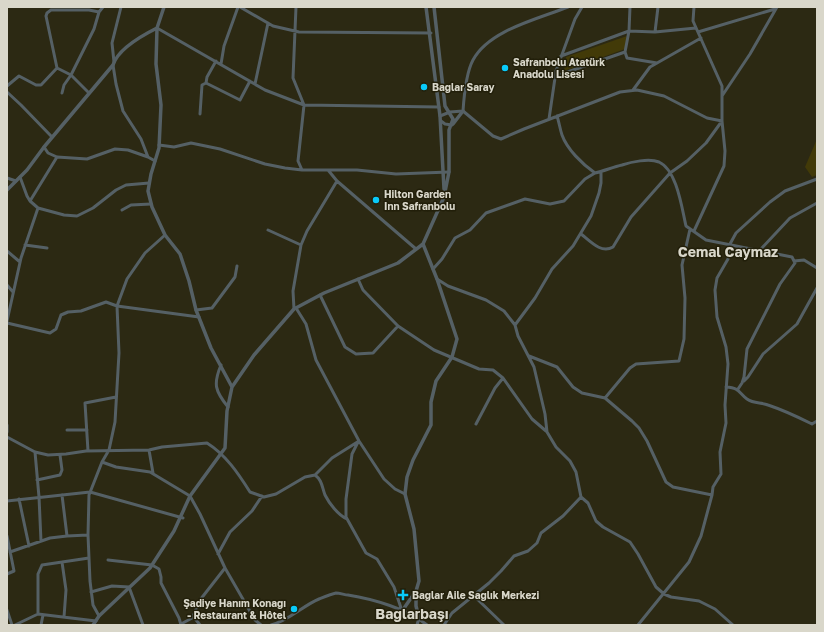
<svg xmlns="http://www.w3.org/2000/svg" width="824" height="632" viewBox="0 0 824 632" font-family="'Golos Text',sans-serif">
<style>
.green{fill:#423a08}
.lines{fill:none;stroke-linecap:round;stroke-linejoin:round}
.minor{stroke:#556065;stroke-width:3}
.tertiary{stroke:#556065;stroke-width:3.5}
.poi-dot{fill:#09cafa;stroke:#221f0a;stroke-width:1.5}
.labels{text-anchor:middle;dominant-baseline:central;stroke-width:3;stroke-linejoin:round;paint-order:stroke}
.poi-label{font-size:10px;font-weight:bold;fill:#d9d7ca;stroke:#221f0a;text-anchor:start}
.district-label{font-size:14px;font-weight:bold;fill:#d9d7ca;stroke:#221f0a}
</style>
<rect width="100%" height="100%" fill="#2c2913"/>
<path class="green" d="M627 36 625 49 564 71 566 57Z
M817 139V175L812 177 805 167Z"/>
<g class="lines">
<path class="minor" d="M240 7 273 26 299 32 431 33
M296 7 293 78 304 105 298 161 302 170
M630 7 629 31 625 52 627 58 657 63
M157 28 265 90 304 105 439 107
M655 32 658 7
M698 32 775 9
M561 56 629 31 655 32 696 28
M114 62 112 43 121 7
M221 64 224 46 238 7
M113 65 116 84 123 111 141 139 148 157
M57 68 46 16 47 13 51 10H89L99 12
M57 68 71 75 89 93
M556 76 625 52
M206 83 240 100 250 81
M255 84 268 23
M7 86 19 76 36 85H41L57 68
M633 90 650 67 701 38
M7 92 21 105 52 137
M62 93 64 85 71 75 94 29 99 12 103 7
M722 96 750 54 777 7
M463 111C464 96 466 73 473 60 489 30 538 19 568 7
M200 114 202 85 206 83 207 77 216 61
M440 116 450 112 463 111 493 136 501 139 524 129 620 92 637 90 664 96 707 118 722 121 725 151 724 166 694 231
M557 116C559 122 560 129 562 135 567 149 582 164 595 173 604 171 613 167 622 165 631 162 649 158 659 162 677 170 682 209 686 226L706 240 792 257 795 263 780 284 747 349 744 377 742 383 738 389
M549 119 556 71 575 19 582 7
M441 121 445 124 452 125
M159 145 174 147 191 143 220 149 265 164 285 168 302 170H357L396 174 449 172
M44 147 48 153 57 157 87 159 115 149 128 150 148 157 155 161
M328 170 337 181 416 249
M20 177 27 196 30 201 38 208 64 215 77 216 93 208 116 190 126 185 149 183
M7 178 16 181
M30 201 57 157
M122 210 131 205 151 204
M268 230 301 245
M581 234C590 241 601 254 613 247L631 217 670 173 687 161 706 143 722 121V86L693 21 694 7
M25 245 47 248
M760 250 790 218 817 203
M7 251 20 262
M794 261 804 260 817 268
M433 269 442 259 455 238 470 230 486 213 525 199 550 204 564 201 585 179 595 173
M358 279 363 290 398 326 434 350 479 369 493 370 503 378 532 419 546 431
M437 279 448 286 486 300 504 311 515 325 518 336 534 367 545 414 547 432 556 447 570 461 576 472 581 497 588 503 596 521 603 527 630 542 638 554 656 587 664 594 671 597 699 601 715 609 733 625
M7 285 13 292
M320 295 345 347 356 354 373 353 398 326
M296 308 306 324 316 360 359 441 384 479 395 489 405 494
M294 309 293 291 301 245 307 231 337 181
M196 310 212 308 235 277 237 266
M7 321 21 258 38 208
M7 323 50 333 56 329 61 315 68 312 81 311 106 302 117 306 199 317
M515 325 535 298 552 269 573 246 591 216 599 193 601 183V172
M529 356 557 367 573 387 582 393 605 398 632 421 639 428 647 441 666 482 673 487 712 495
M221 365C213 384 215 391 228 407
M744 381 748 377 763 354 797 324 817 288
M726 387C740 388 738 392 747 399 754 404 761 402 768 405 783 410 798 417 812 424L817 421
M605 398 630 368 636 364 679 361 684 339 685 298 682 265 690 229
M476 424 495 388 503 378
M7 425V432
M67 430H87
M7 437 35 452 48 455 66 454 86 451 149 450 162 447 207 443C226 455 238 473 250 492L264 497 276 494 305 477 315 475 332 458 359 441
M358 442 352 454 346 499V517L366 553 377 559 394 587 402 611
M149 450 153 473
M88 451 85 403 116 397
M35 452 39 497 41 541
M102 462 116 467 150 472 190 496 200 514 225 568 255 620 261 625
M315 475C322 480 322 487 325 495 329 503 338 515 347 519
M37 480 60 475 62 470 60 455
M62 495 67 536
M19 499 29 546
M7 501 90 492 183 518
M7 536 14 571 7 574
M10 552 50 538 67 536 88 535
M218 554 230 532 252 511 262 496
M108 560 152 565 159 569 161 577V583L179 618 181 625
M62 562 66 590 64 617
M91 592 112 586 129 587 143 625
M473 595 504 625
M7 610 12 625
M38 614V574L42 565 89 558
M99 616 93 605 90 581 88 535 89 495 102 462 109 450 115 422 119 353 117 306 127 279 145 253 165 235
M181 624 194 617
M15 625 38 614 96 621
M41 625 43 615
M200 625 193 616 200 600 225 568
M271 625C289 621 302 606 319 599 324 597 331 594 336 593 340 593 345 595 348 595 373 599 408 609 427 625
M417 625 419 618
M444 625 452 613 489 583 501 571 514 556 528 551 537 543 541 533 563 516 581 497
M638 625 689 562 701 536 712 495 713 487 721 474 720 452 726 423 725 405 728 364 726 347 717 317 715 290 717 278 728 259 730 244 736 233 770 202 785 191 817 179"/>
<path class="tertiary" d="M164 7 157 28 156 64 161 105 159 148 151 174 148 191 152 207 165 235 180 254 189 281 196 310 211 348 232 387
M426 7 440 116 444 189
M453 124 463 111
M7 190 27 170 44 147 113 65C118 49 143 35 157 28
M416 592V606L419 618
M402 611 416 591 419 581 414 529 405 494 407 477 413 460 431 425V402L436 381 452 357 457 339 437 279 423 244
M93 625 99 616 150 568 174 531 190 496 225 448 227 411 232 387 254 355 294 309 324 293 398 263 423 244 444 197 449 172V130L453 119 445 106 434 7"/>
</g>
<g class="poi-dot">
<circle cx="505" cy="68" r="4"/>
<circle cx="424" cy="87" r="4"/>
<circle cx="376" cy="200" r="4"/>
<path d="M401 589h4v4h4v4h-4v4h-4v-4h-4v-4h4z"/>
<circle cx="294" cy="609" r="4"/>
</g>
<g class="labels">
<g class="poi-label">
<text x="513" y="62">Safranbolu Atatürk<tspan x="513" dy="12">Anadolu Lisesi</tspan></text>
<text x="432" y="87">Bağlar Saray</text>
<text x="384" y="194">Hilton Garden<tspan x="384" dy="12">Inn Safranbolu</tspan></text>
<text x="412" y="595">Bağlar Aile Sağlık Merkezi</text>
<text x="286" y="603" text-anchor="end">Şadiye Hanım Konağı<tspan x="286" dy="12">- Restaurant &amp; Hôtel</tspan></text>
</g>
<g class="district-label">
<text x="728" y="251">Cemal Caymaz</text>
<text x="412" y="613">Bağlarbaşı</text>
</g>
</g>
<rect width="824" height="632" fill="none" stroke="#d9d7ca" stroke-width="16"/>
</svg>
